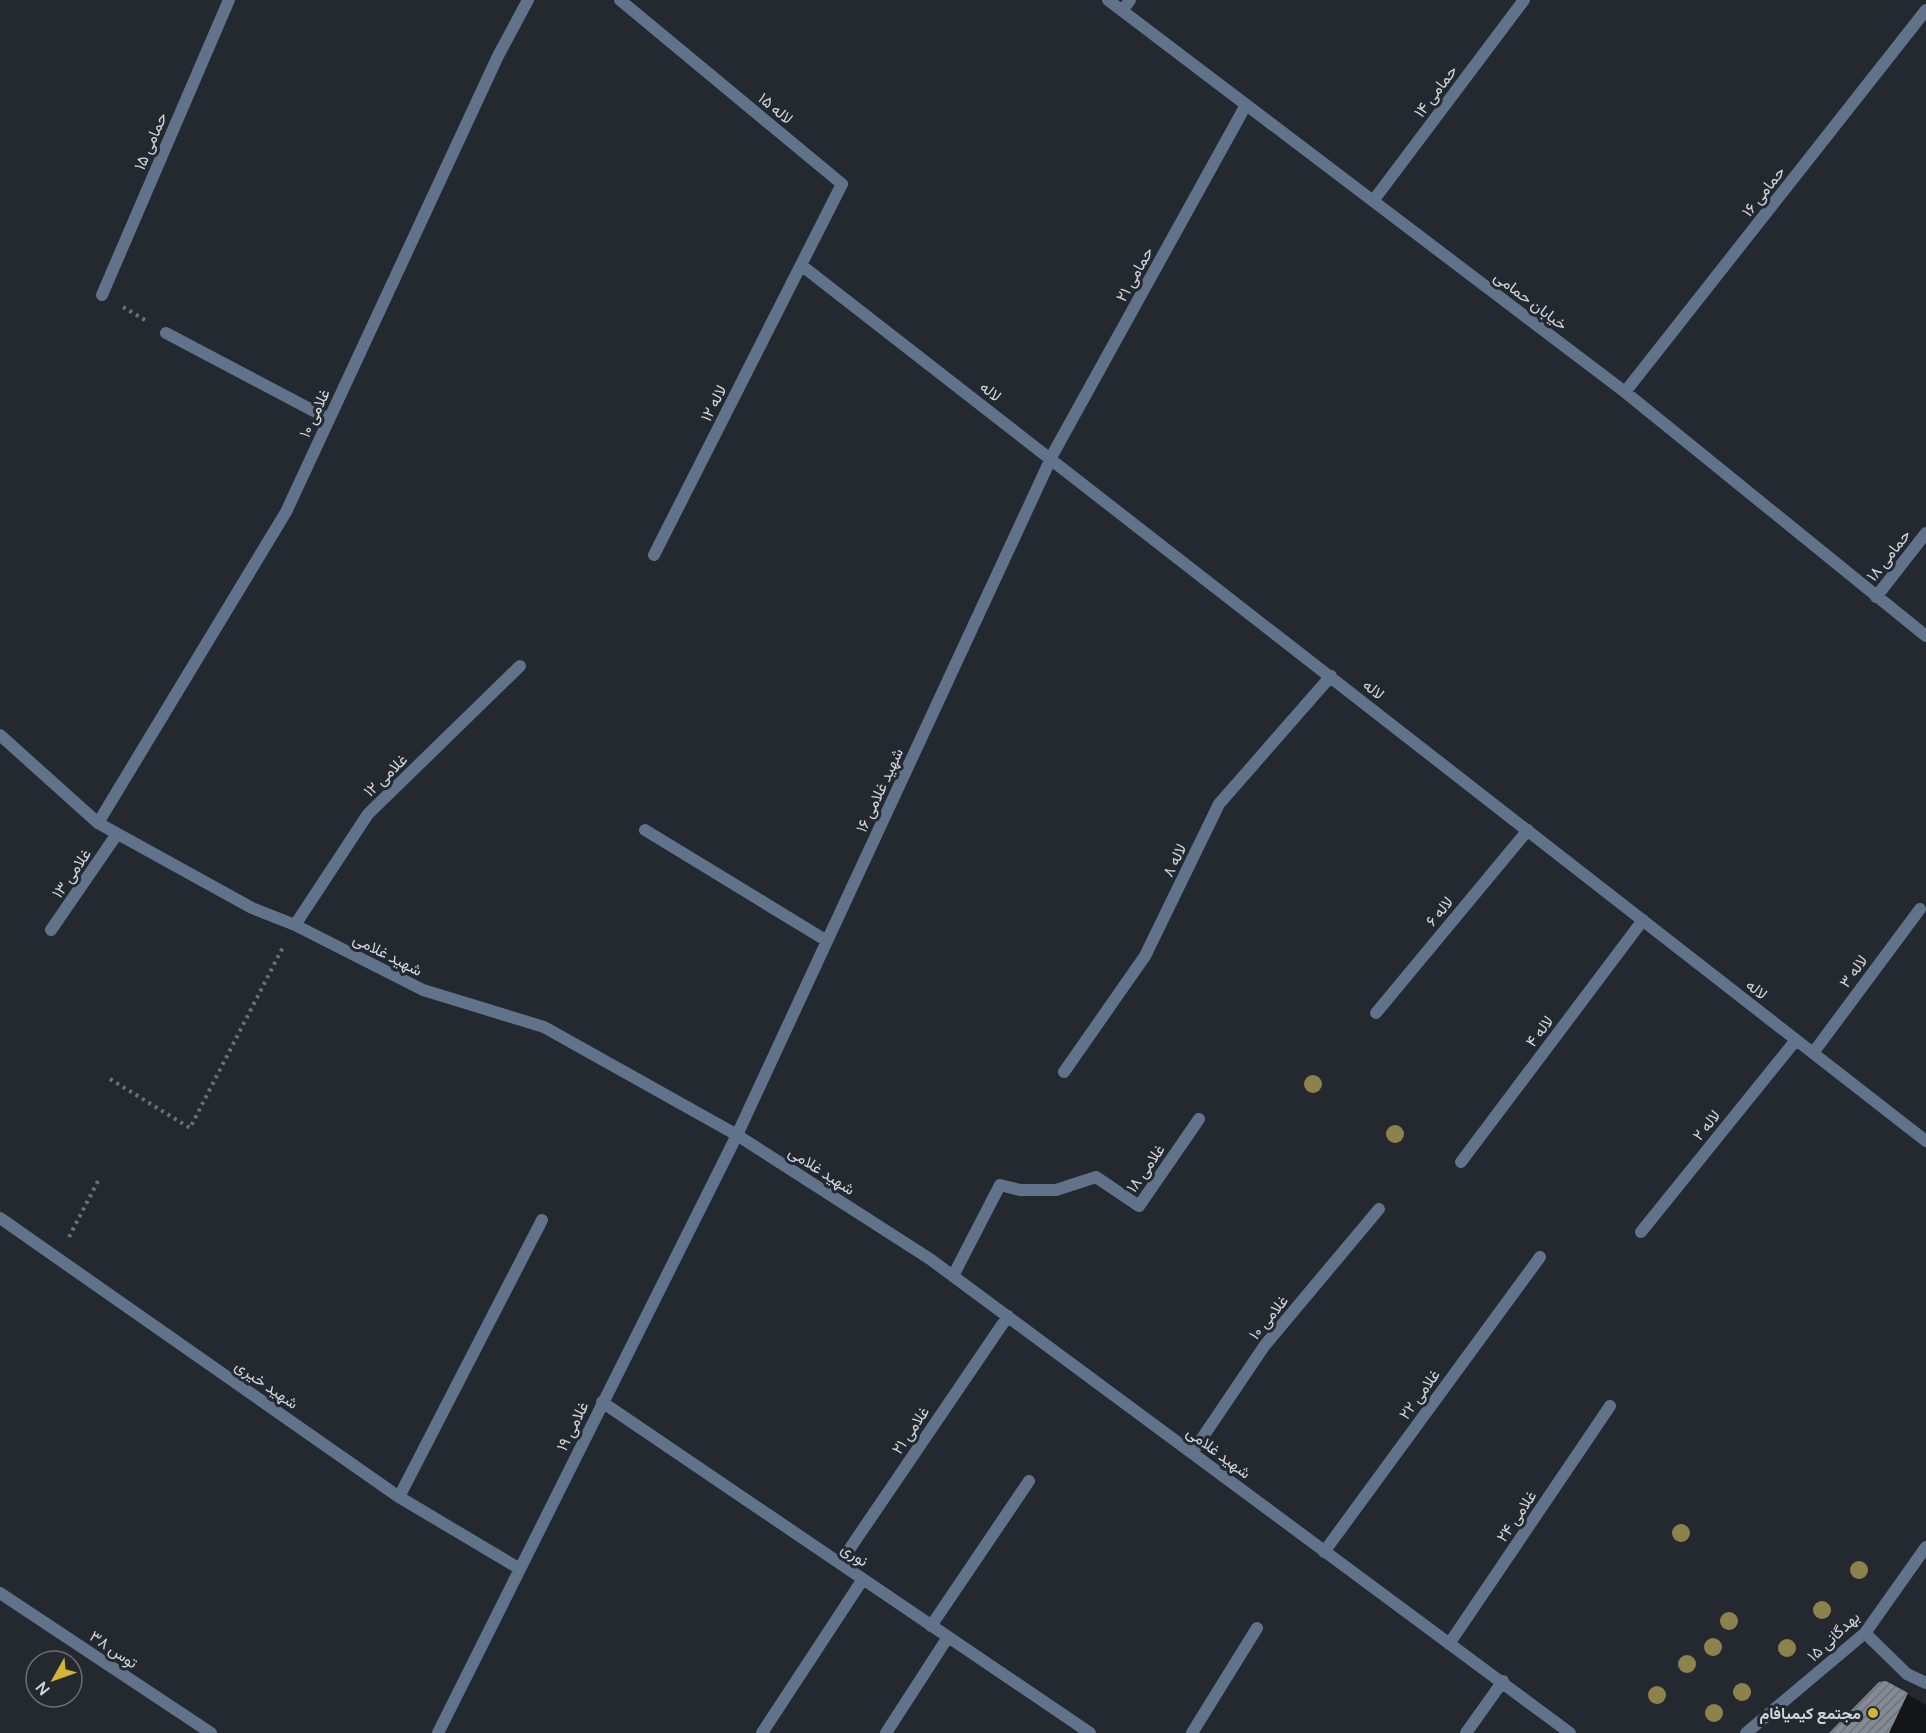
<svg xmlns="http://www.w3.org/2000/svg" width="1926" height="1733" viewBox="0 0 1926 1733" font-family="Manrope,Vazirmatn,sans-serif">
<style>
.shadow{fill:#0007}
.building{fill:url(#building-hatch)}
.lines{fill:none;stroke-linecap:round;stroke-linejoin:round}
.path{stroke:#6d7177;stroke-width:4;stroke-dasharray:3 4.5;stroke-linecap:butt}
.minor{stroke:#61728b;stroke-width:12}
.tertiary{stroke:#61728b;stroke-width:12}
.tree{fill:#8e824c}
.poi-dot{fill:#d4b635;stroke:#242930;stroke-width:2}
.labels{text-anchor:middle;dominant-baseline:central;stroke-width:6;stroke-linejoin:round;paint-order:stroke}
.street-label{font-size:16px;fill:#d1d4d9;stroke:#242930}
.poi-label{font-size:16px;font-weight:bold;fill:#d1d4d9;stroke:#242930;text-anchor:end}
</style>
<defs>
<pattern id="building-hatch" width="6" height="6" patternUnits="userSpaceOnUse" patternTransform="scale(1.5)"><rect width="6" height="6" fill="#848a93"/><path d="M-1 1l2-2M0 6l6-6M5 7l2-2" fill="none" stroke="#6f747a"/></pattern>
</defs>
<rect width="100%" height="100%" fill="#242930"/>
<path class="shadow" d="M1886 1682 1926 1705V1733H1831Z"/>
<path class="building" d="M1886 1681 1908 1693 1889 1733H1829L1879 1682Z"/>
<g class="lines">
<path class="path" d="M123 307 145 320
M110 1079 190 1128 283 947
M69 1237 98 1181"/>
<path class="minor" d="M620 0 842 184 654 555
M1108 0 1625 392 1926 636
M1122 11 1130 0
M1373 201 1524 0
M801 265 1926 1141
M102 295 229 0
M166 333 329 419
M1625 392 1926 10
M1876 597 1926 533
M0 735 98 823 252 908 295 925 423 990 544 1027 737 1135 930 1259 1570 1733
M98 823 286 512 498 56 528 0
M645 830 827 941
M295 925 368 814 520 666
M51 930 117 834
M1376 1013 1528 830
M1813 1053 1920 909
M1064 1072 1145 956 1219 804 1331 676
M1461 1162 1643 920
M0 1218 399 1497 520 1569
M1641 1232 1796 1040
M953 1276 1000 1185 1020 1190H1056L1096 1177 1139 1206 1199 1119
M602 1402 1090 1733
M1192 1453 1265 1345 1379 1209
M399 1497 542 1220
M1324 1552 1540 1257
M840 1563 1008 1316
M0 1593 211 1733
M931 1626 1029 1481
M1865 1633 1907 1674 1926 1683
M1449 1644 1610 1406
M438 1733 737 1135 1054 452 1246 105
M762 1733 863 1579
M886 1733 948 1637
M1192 1733 1257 1628
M1466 1733 1503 1681"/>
<path class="tertiary" d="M1746 1733 1865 1633 1926 1547"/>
</g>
<g class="tree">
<circle cx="1313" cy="1084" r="9"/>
<circle cx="1395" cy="1134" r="9"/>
<circle cx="1681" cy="1533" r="9"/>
<circle cx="1859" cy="1570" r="9"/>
<circle cx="1822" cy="1610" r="9"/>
<circle cx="1729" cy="1621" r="9"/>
<circle cx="1713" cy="1647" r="9"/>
<circle cx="1787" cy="1648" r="9"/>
<circle cx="1687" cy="1664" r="9"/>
<circle cx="1742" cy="1692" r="9"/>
<circle cx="1657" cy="1695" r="9"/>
<circle cx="1714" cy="1713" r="9"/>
</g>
<circle class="poi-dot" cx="1873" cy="1713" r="6"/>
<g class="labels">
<g class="street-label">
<text transform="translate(1435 91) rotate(-53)">حمامی ۱۴</text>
<text transform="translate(776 108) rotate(40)">لاله ۱۵</text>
<text transform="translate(150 141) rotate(-67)">حمامی ۱۵</text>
<text transform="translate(1763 191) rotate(-52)">حمامی ۱۶</text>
<text transform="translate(1134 274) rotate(-61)">حمامی ۲۱</text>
<text transform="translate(1531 300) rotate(37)">خیابان حمامی</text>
<text transform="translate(991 391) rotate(38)">لاله</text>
<text transform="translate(713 403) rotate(-63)">لاله ۱۲</text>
<text transform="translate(314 413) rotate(-65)">غلامی ۱۰</text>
<text transform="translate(1888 555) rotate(-52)">حمامی ۱۸</text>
<text transform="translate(1374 689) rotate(38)">لاله</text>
<text transform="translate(385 775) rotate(-44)">غلامی ۱۲</text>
<text transform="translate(879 790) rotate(-65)">شهید غلامی ۱۶</text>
<text transform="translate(1174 860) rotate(-64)">لاله ۸</text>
<text transform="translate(71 873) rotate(-55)">غلامی ۱۳</text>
<text transform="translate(1439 911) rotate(-50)">لاله ۶</text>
<text transform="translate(388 954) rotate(27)">شهید غلامی</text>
<text transform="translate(1853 971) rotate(-54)">لاله ۳</text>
<text transform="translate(1757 989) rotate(38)">لاله</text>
<text transform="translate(1539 1031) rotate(-53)">لاله ۴</text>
<text transform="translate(1706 1125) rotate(-51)">لاله ۲</text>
<text transform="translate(1145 1168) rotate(-55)">غلامی ۱۸</text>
<text transform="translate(822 1170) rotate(33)">شهید غلامی</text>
<text transform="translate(1268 1317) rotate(-51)">غلامی ۱۰</text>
<text transform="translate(267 1384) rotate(35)">شهید خیری</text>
<text transform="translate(1419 1394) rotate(-54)">غلامی ۲۲</text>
<text transform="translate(572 1426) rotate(-64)">غلامی ۱۹</text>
<text transform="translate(910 1430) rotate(-56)">غلامی ۲۱</text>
<text transform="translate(1219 1452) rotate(37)">شهید غلامی</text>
<text transform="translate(1516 1516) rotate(-56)">غلامی ۲۴</text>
<text transform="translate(855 1554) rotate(34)">نوری</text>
<text transform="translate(1833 1636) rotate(-43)">بهدگانی ۱۵</text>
<text transform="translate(114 1649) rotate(34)">توس ۳۸</text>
</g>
<g class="poi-label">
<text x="1861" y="1713">مجتمع کیمیافام</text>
</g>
</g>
<g transform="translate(54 1679) rotate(230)"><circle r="28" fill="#242930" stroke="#696d74" stroke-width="1.5"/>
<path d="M0-4.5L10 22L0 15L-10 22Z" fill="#d4b635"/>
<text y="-9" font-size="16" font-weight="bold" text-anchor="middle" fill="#d1d4d9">N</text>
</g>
</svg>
